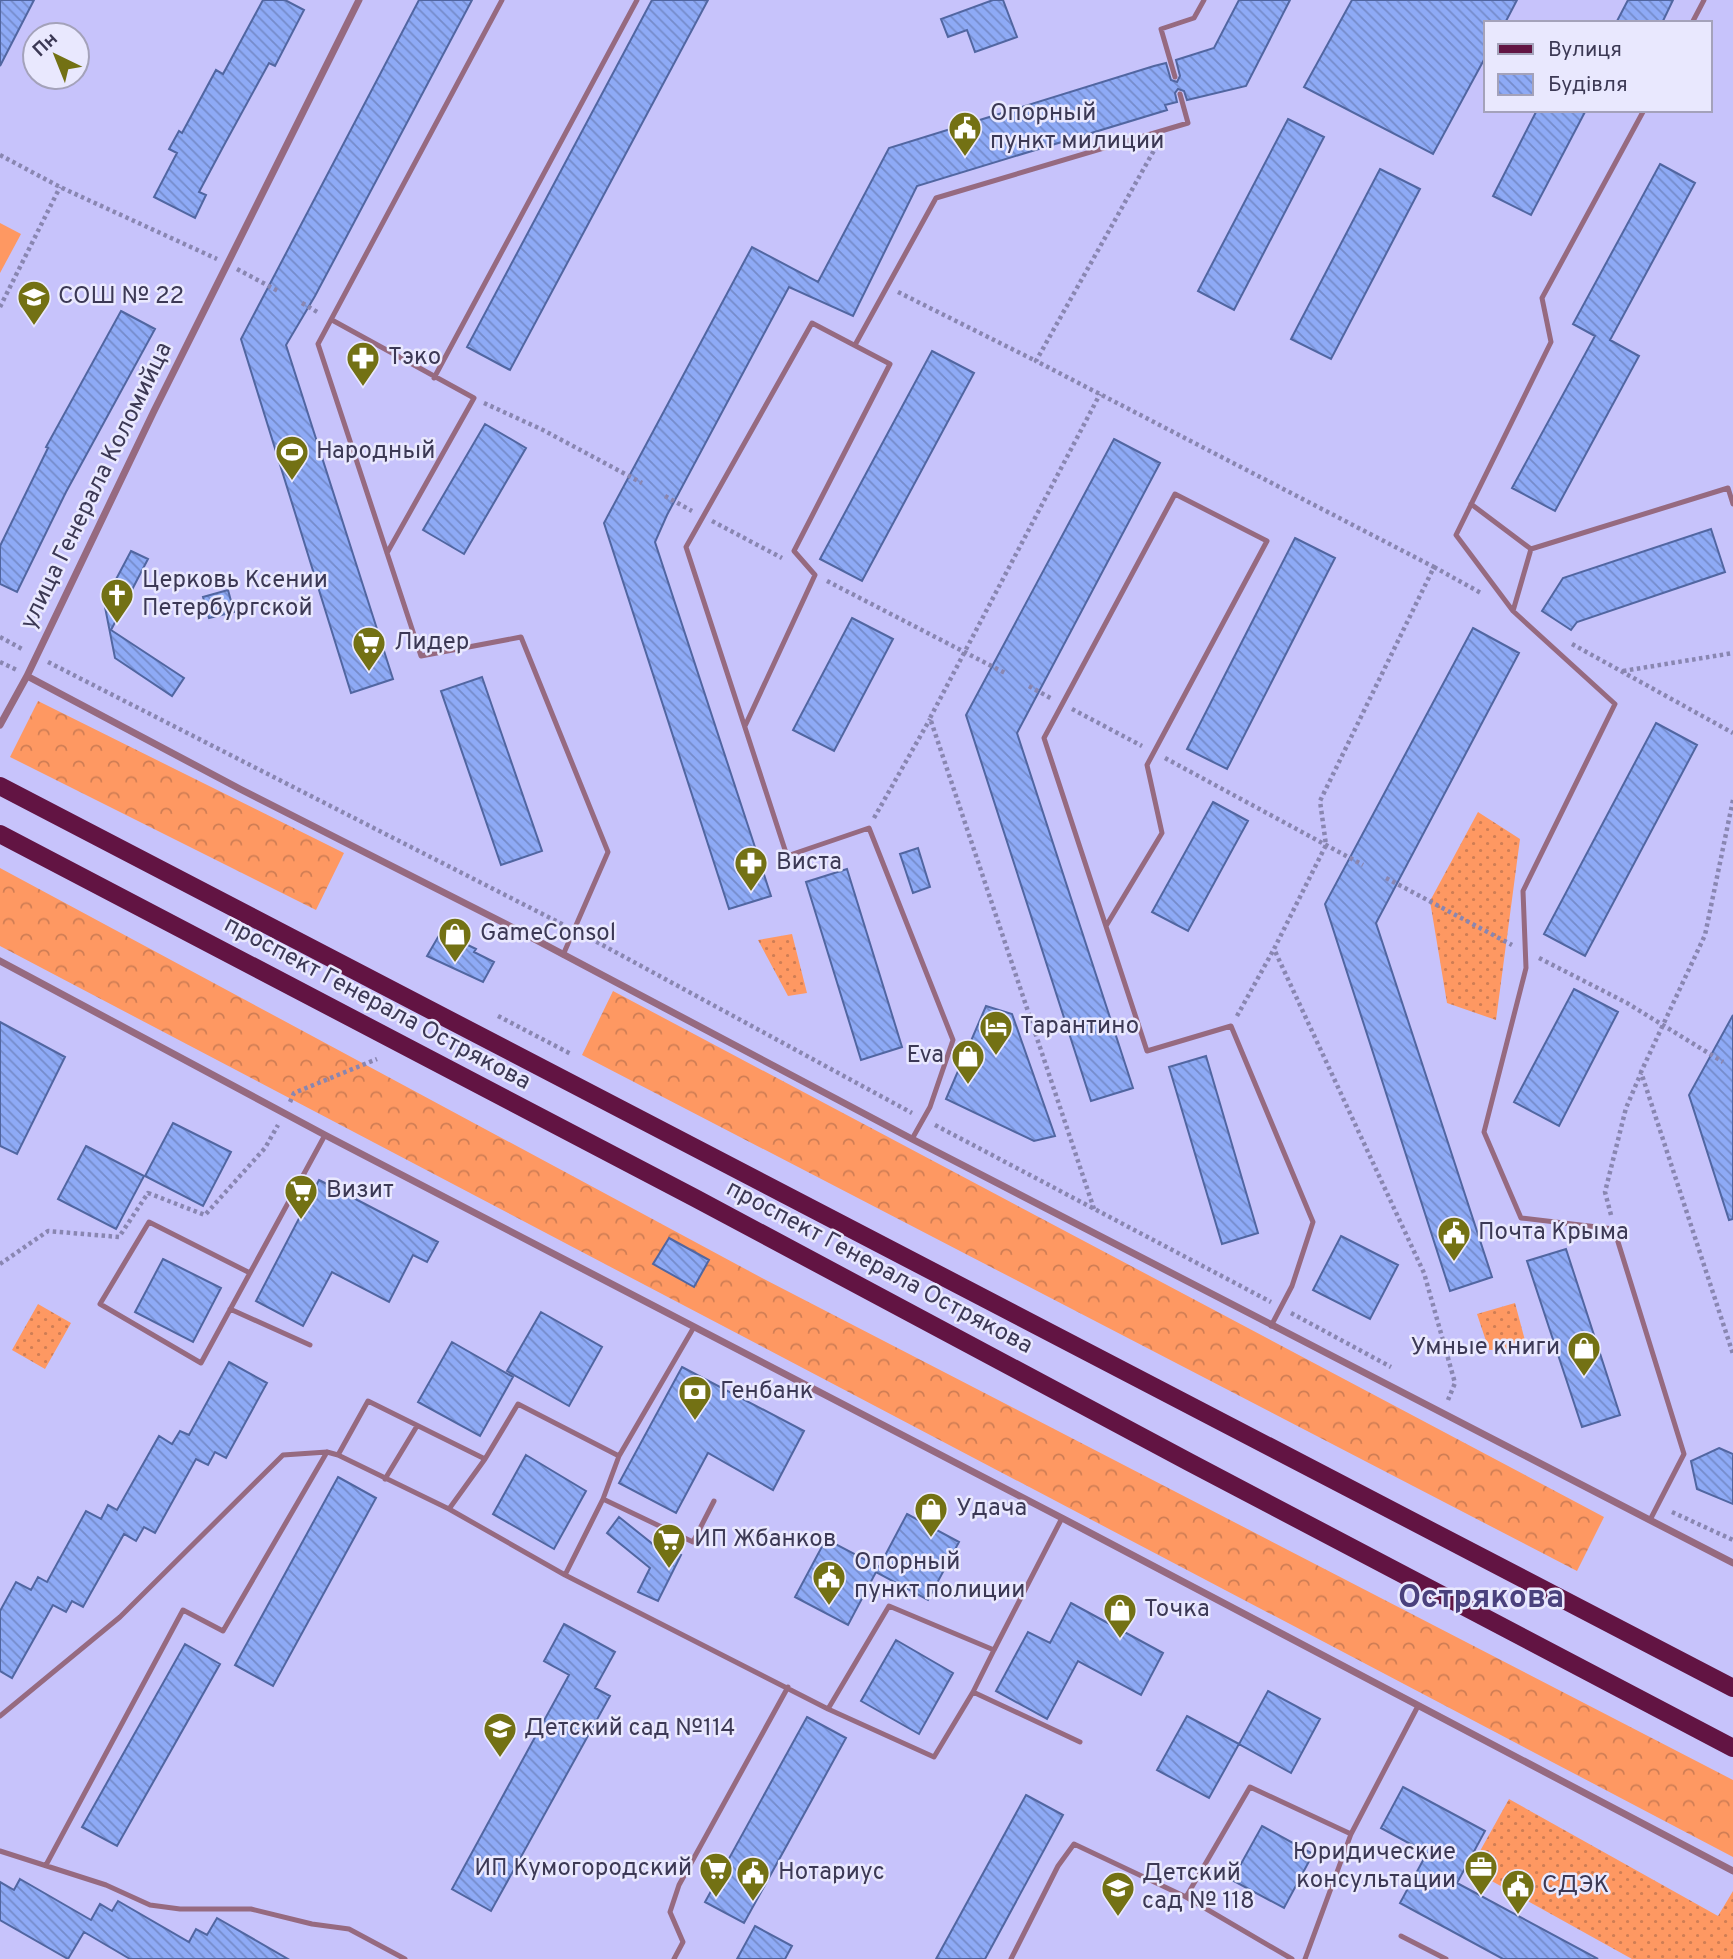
<svg xmlns="http://www.w3.org/2000/svg" width="1733" height="1959" viewBox="0 0 1733 1959" font-family="Overpass,sans-serif">
<style>
.grass{fill:url(#grass-dots)}
.forest{fill:url(#forest-crowns)}
.garden{fill:#fe9862}
.building{fill:url(#building-back-hatch);stroke:#5166a1;stroke-width:2}
.lines{fill:none;stroke-linecap:round;stroke-linejoin:round}
.path{stroke:#8986b1;stroke-width:4.5;stroke-dasharray:3.5 3.5;stroke-linecap:butt}
.service{stroke:#966a80;stroke-width:5}
.minor{stroke:#966a80;stroke-width:7}
.primary{stroke:#621443;stroke-width:18}
.labels{text-anchor:middle;dominant-baseline:central;stroke-width:5;stroke-linejoin:round;paint-order:stroke}
.poi-label{font-size:24px;fill:#3c3955;stroke:#e9e8fe;text-anchor:start}
.street-label{font-size:24px;fill:#3c3955;stroke:#e9e8fe}
.district-label{font-size:32px;font-weight:bold;fill:#4a417d;stroke:#e9e8fe}
</style>
<defs>
<pattern id="grass-dots" width="8" height="8" patternUnits="userSpaceOnUse" patternTransform="scale(1.75)"><rect width="8" height="8" fill="#fe9862"/><path d="M2 2h.1M6 6h.1" fill="none" stroke="#cf7d54" stroke-width="1.8" stroke-linecap="round"/></pattern>
<pattern id="forest-crowns" width="20" height="18" patternUnits="userSpaceOnUse" patternTransform="scale(1.75)"><rect width="20" height="18" fill="#fe9862"/><path d="M2 6a3 3 0 1 1 6 0M12 15a3 3 0 1 1 6 0" fill="none" stroke="#cf7d54"/></pattern>
<pattern id="building-back-hatch" width="6" height="6" patternUnits="userSpaceOnUse" patternTransform="scale(1.75)"><rect width="6" height="6" fill="#8eaaf6"/><path d="M-1 5l2 2M0 0l6 6M5-1l2 2" fill="none" stroke="#758bca"/></pattern>
</defs>
<rect width="100%" height="100%" fill="#c7c3fb"/>
<path class="grass" d="M1478 812 1520 839 1496 1020 1447 1003 1430 901Z
M792 934 807 993 788 996 758 940Z
M1515 1303 1527 1348 1489 1350 1477 1314Z
M38 1304 71 1323 45 1369 12 1350Z
M1509 1799 1718 1916 1733 1891V1959H1632L1470 1869Z"/>
<path class="forest" d="M38 701 344 853 316 910 10 757Z
M0 868 762 1278 1733 1780V1857L0 946Z
M613 991 1604 1517 1577 1571 582 1055Z"/>
<path class="garden" d="M0 223 21 234 0 273Z"/>
<path class="building" d="M0 0H34L0 66Z
M263 0H285L304 10 275 66 269 63 223 147 199 192 206 195 195 218 154 197 177 153 169 149 179 131 182 133 216 70 223 74Z
M419 0H472L315 296 286 345 393 679 351 693 241 339Z
M652 0H708L510 370 467 347Z
M993 0H1003L1017 37 975 52 967 30 948 37 941 19Z
M1239 0H1290L1246 86 1187 100 1184 91 1178 89 1175 93 1177 102 1165 105 1167 110 917 186 853 316 789 287 667 515 655 542 771 896 729 909 604 523 752 247 818 282 889 148 1154 66 1166 63 1171 80 1177 82 1180 76 1176 60 1214 48Z
M1352 0H1517L1505 23H1486V56L1433 154 1304 87Z
M1628 0H1673L1662 23H1616Z
M1537 110H1586L1531 215 1493 196Z
M1288 119 1324 137 1234 310 1198 291Z
M1660 164 1695 183 1610 340 1639 356 1555 511 1512 488 1595 336 1573 324Z
M1380 169 1420 189 1331 359 1291 339Z
M121 311 155 329 66 492 17 592 0 584V546L48 448 46 447Z
M932 351 974 373 862 581 820 559Z
M485 424 526 448 464 554 423 530Z
M1114 439 1160 463 1017 733 1133 1088 1091 1101 966 715Z
M1711 529 1725 572 1577 622 1571 630 1542 611 1563 578Z
M1295 538 1335 558 1227 769 1187 749Z
M131 551 148 559 111 630 184 678 172 696 115 658 104 602Z
M228 590 234 612 209 618 203 597Z
M852 618 893 639 834 751 793 730Z
M1473 628 1519 653 1376 923 1492 1277 1450 1291 1325 904Z
M482 677 542 851 501 865 441 691Z
M1656 723 1697 745 1585 956 1544 934Z
M1213 802 1248 821 1188 931 1152 912Z
M918 848 930 887 913 893 900 854Z
M847 869 902 1047 861 1060 806 882Z
M441 932 476 949 474 952 494 962 483 982 427 956Z
M1574 989 1618 1012 1559 1126 1514 1102Z
M986 1006 1012 1014 1055 1136 1034 1141 946 1099Z
M1733 1015V1219L1729 1220 1689 1095Z
M0 1022 65 1057 17 1154 0 1146Z
M1206 1056 1258 1233 1222 1244 1169 1067Z
M173 1123 231 1152 203 1206 145 1176Z
M86 1146 144 1176 116 1229 58 1199Z
M319 1180 438 1242 427 1262 413 1255 389 1302 332 1272 303 1326 256 1301Z
M1341 1236 1398 1265 1370 1319 1313 1290Z
M669 1238 709 1260 694 1287 653 1264Z
M1566 1249 1620 1415 1582 1427 1527 1261Z
M163 1259 221 1288 193 1342 135 1312Z
M541 1312 602 1347 569 1406 507 1371Z
M452 1342 513 1377 480 1436 418 1402Z
M229 1362 267 1383 226 1458 215 1452 208 1465 196 1459 155 1533 144 1527 136 1541 124 1534 83 1607 72 1601 66 1612 53 1605 12 1678 0 1671V1611L16 1582 31 1590 38 1577 47 1582 86 1511 101 1519 108 1505 117 1510 159 1436 172 1444 180 1431 189 1435Z
M682 1367 804 1431 773 1490 708 1453 676 1513 619 1483Z
M1719 1448 1733 1454V1504L1697 1489 1691 1461Z
M526 1455 586 1491 554 1549 493 1514Z
M338 1477 376 1498 273 1686 235 1665Z
M907 1514 959 1542 928 1600 876 1572 848 1625 795 1597 826 1539 879 1567Z
M619 1517 659 1549 661 1545 681 1555 658 1601 638 1592 650 1568 607 1533Z
M1071 1603 1163 1653 1141 1695 1078 1661 1047 1719 996 1691 1028 1632 1050 1643Z
M564 1624 615 1652 595 1688 610 1696 491 1911 452 1889 569 1675 544 1661Z
M896 1640 953 1673 919 1734 861 1701Z
M185 1644 220 1664 117 1846 82 1827Z
M1268 1691 1320 1719 1291 1773 1239 1744Z
M1187 1716 1239 1744 1209 1798 1157 1770Z
M807 1717 846 1738 744 1923 705 1902Z
M1403 1787 1485 1831 1457 1883 1598 1959H1503L1400 1903 1427 1853 1381 1828Z
M1026 1795 1063 1815 985 1959H936Z
M1262 1826 1313 1854 1284 1908 1232 1880Z
M20 1879 91 1920 100 1904 112 1911 118 1901 189 1942 196 1929 207 1935 217 1918 288 1959H130L84 1932 68 1959 0 1920V1882L14 1890Z
M755 1926 792 1946 785 1959H737Z"/>
<g class="lines">
<path class="path" d="M1157 145 1036 361 1434 567 1320 801 1326 845 1274 949 1424 1273 1455 1383 1448 1400
M0 155 60 187 217 259
M237 269 280 292
M898 292 1036 361
M302 303 319 313
M0 307 60 187
M484 403 543 430 642 483
M665 496 692 511
M712 521 782 558
M1434 567 1481 593
M827 581 1005 673
M0 637 24 650
M1572 644 1733 733
M0 662 17 670
M48 662 564 925
M1623 671 1733 653
M1029 686 1052 699
M1072 709 1142 746
M1165 758 1363 865
M1733 800 1705 935 1641 1072 1733 1354
M874 818 930 719
M1386 878 1512 945
M584 935 912 1113
M1539 958 1627 1003 1723 1062
M498 1016 571 1054
M1237 1016 1274 949
M290 1102 294 1093 377 1059
M935 1125 1271 1302
M1094 1209 930 718 1100 394
M1611 1215 1605 1192 1626 1108 1641 1073
M0 1264 48 1231 119 1237 148 1193 205 1215 265 1148 278 1125
M1291 1313 1391 1367
M1672 1512 1733 1540"/>
<path class="service" d="M502 0 318 344 421 656 521 637 608 852 563 955
M1692 23 1704 0
M1175 77 1161 29 1194 18 1204 0
M1644 110 1542 298 1551 342 1456 535 1513 611 1615 704 1523 891 1526 968 1484 1132 1521 1218 1614 1229 1684 1454 1650 1520
M332 320 474 398 387 553
M855 345 936 198 1188 123 1180 94
M434 378 637 0
M1471 504 1531 549 1728 488 1733 504
M1513 611 1531 549
M745 726 815 575 794 551 890 364 812 323 686 547 787 856 869 828 953 1040 930 1107 912 1139
M1106 926 1162 833 1147 765 1267 541 1175 494 1044 738 1147 1051 1231 1026 1313 1222 1292 1286 1271 1326
M250 1273 149 1222 100 1304 201 1363C242 1287 284 1211 325 1135
M230 1309 310 1345
M338 1455 368 1401 485 1459 449 1509
M485 1459 518 1404 619 1456
M385 1479 417 1426
M603 1499 693 1542 714 1501
M565 1575 828 1709 889 1606 994 1650 1062 1518
M994 1650 973 1692 1080 1742
M828 1709 934 1757 973 1692
M0 1716 120 1617 283 1455 327 1452 338 1455 449 1509 565 1575 603 1499 619 1456 694 1327
M0 1851 106 1885 150 1905 180 1909H251L312 1924 349 1929 405 1959
M46 1865 183 1610 223 1631 327 1452
M1186 1897 1250 1787 1351 1834
M1401 1936 1446 1959
M674 1959 683 1942 670 1912 679 1885 788 1687
M1011 1959 1058 1866 1074 1844 1186 1897 1292 1959
M1305 1959 1351 1834 1418 1706"/>
<path class="minor" d="M27 676 240 789 504 923 912 1139 1733 1563
M0 725 27 676 154 411 359 0
M0 961 325 1135 1062 1518 1733 1871"/>
<path class="primary" d="M0 786 1733 1688
M0 834 695 1198 1189 1462 1733 1748"/>
</g>
<defs>
<symbol id="civic-pin" viewBox="-11 -11 22 30"><path d="M0 17L-7.5 6A9.5 9.5 0 1 1 7.5 6Z" fill="#737114" stroke="#e9e8fe"/><path d="M-.6-6.5H3V-4.5H.6V-3L4-1V1h2V6H-6V1h2V-1L-.6-3ZM-1.2 2.5V6h2.4V2.5Z" fill="#fff"/></symbol>
<symbol id="school-pin" viewBox="-11 -11 22 30"><path d="M0 17L-7.5 6A9.5 9.5 0 1 1 7.5 6Z" fill="#737114" stroke="#e9e8fe"/><path d="M0-5L7-2L0 1L-7-2ZM-4 1L0 2.5L4 1V4Q0 6-4 4Z" fill="#fff"/></symbol>
<symbol id="pharmacy-pin" viewBox="-11 -11 22 30"><path d="M0 17L-7.5 6A9.5 9.5 0 1 1 7.5 6Z" fill="#737114" stroke="#e9e8fe"/><path d="M-2-6h4v4h4v4h-4v4h-4v-4h-4v-4h4Z" fill="#fff"/></symbol>
<symbol id="stadium-pin" viewBox="-11 -11 22 30"><path d="M0 17L-7.5 6A9.5 9.5 0 1 1 7.5 6Z" fill="#737114" stroke="#e9e8fe"/><path d="M0-5a6.5 5 0 1 0 0 10a6.5 5 0 1 0 0-10ZM-3.5-1.8h7v3.6h-7Z" fill="#fff"/></symbol>
<symbol id="church-pin" viewBox="-11 -11 22 30"><path d="M0 17L-7.5 6A9.5 9.5 0 1 1 7.5 6Z" fill="#737114" stroke="#e9e8fe"/><path d="M-1.2-6h2.4v3.5h3.3v2.4h-3.3V6h-2.4V-.1h-3.3v-2.4h3.3Z" fill="#fff"/></symbol>
<symbol id="supermarket-pin" viewBox="-11 -11 22 30"><path d="M0 17L-7.5 6A9.5 9.5 0 1 1 7.5 6Z" fill="#737114" stroke="#e9e8fe"/><path d="M-6-5.5h2.5l.6 2H6L4.5 2H-2.5L-4.4-4H-6ZM-1.5 3.2a1.3 1.3 0 1 0 .1 0ZM3 3.2a1.3 1.3 0 1 0 .1 0Z" fill="#fff"/></symbol>
<symbol id="shop-pin" viewBox="-11 -11 22 30"><path d="M0 17L-7.5 6A9.5 9.5 0 1 1 7.5 6Z" fill="#737114" stroke="#e9e8fe"/><path d="M-5-2.5h2.3a2.7 3.5 0 0 1 5.4 0H5L5.5 6h-11ZM-1.5-2.5h3a1.5 2.3 0 0 0-3 0Z" fill="#fff"/></symbol>
<symbol id="hotel-pin" viewBox="-11 -11 22 30"><path d="M0 17L-7.5 6A9.5 9.5 0 1 1 7.5 6Z" fill="#737114" stroke="#e9e8fe"/><path d="M-6-4.5h1.5V1H6V5H4.5V3h-9V5H-6ZM-4 0a1.8 1.8 0 1 1 3.6 0ZM.5 0V-2.5h3Q6-2.5 6 0Z" fill="#fff"/></symbol>
<symbol id="bank-pin" viewBox="-11 -11 22 30"><path d="M0 17L-7.5 6A9.5 9.5 0 1 1 7.5 6Z" fill="#737114" stroke="#e9e8fe"/><path d="M-6-4H6V4H-6ZM0-2.3a2.3 2.3 0 1 0 0 4.6a2.3 2.3 0 1 0 0-4.6Z" fill="#fff"/></symbol>
<symbol id="office-pin" viewBox="-11 -11 22 30"><path d="M0 17L-7.5 6A9.5 9.5 0 1 1 7.5 6Z" fill="#737114" stroke="#e9e8fe"/><path d="M-6-3h4V-5.5h4V-3h4V5H-6ZM-1-4.5V-3h2v-1.5ZM-6 0V1H6V0Z" fill="#fff"/></symbol>
</defs>
<g fill-rule="evenodd">
<use href="#civic-pin" x="946" y="109" width="38" height="52"/>
<use href="#school-pin" x="15" y="278" width="38" height="52"/>
<use href="#pharmacy-pin" x="344" y="339" width="38" height="52"/>
<use href="#stadium-pin" x="273" y="433" width="38" height="52"/>
<use href="#church-pin" x="98" y="576" width="38" height="52"/>
<use href="#supermarket-pin" x="350" y="624" width="38" height="52"/>
<use href="#pharmacy-pin" x="732" y="844" width="38" height="52"/>
<use href="#shop-pin" x="436" y="915" width="38" height="52"/>
<use href="#hotel-pin" x="977" y="1008" width="38" height="52"/>
<use href="#shop-pin" x="949" y="1037" width="38" height="52"/>
<use href="#supermarket-pin" x="282" y="1172" width="38" height="52"/>
<use href="#civic-pin" x="1435" y="1214" width="38" height="52"/>
<use href="#shop-pin" x="1565" y="1329" width="38" height="52"/>
<use href="#bank-pin" x="676" y="1373" width="38" height="52"/>
<use href="#shop-pin" x="912" y="1490" width="38" height="52"/>
<use href="#supermarket-pin" x="650" y="1521" width="38" height="52"/>
<use href="#civic-pin" x="810" y="1558" width="38" height="52"/>
<use href="#shop-pin" x="1101" y="1591" width="38" height="52"/>
<use href="#school-pin" x="481" y="1710" width="38" height="52"/>
<use href="#office-pin" x="1462" y="1848" width="38" height="52"/>
<use href="#supermarket-pin" x="697" y="1850" width="38" height="52"/>
<use href="#civic-pin" x="734" y="1854" width="38" height="52"/>
<use href="#civic-pin" x="1499" y="1867" width="38" height="52"/>
<use href="#school-pin" x="1099" y="1869" width="38" height="52"/>
</g>
<g class="labels">
<g class="poi-label">
<text x="990" y="114">Опорный<tspan x="990" dy="28">пункт милиции</tspan></text>
<text x="58" y="297">СОШ № 22</text>
<text x="388" y="358">Тэко</text>
<text x="316" y="452">Народный</text>
<text x="142" y="581">Церковь Ксении<tspan x="142" dy="28">Петербургской</tspan></text>
<text x="394" y="643">Лидер</text>
<text x="776" y="863">Виста</text>
<text x="480" y="934">GameConsol</text>
<text x="1020" y="1027">Тарантино</text>
<text x="944" y="1056" text-anchor="end">Eva</text>
<text x="326" y="1191">Визит</text>
<text x="1478" y="1233">Почта Крыма</text>
<text x="1560" y="1348" text-anchor="end">Умные книги</text>
<text x="720" y="1392">Генбанк</text>
<text x="956" y="1509">Удача</text>
<text x="694" y="1540">ИП Жбанков</text>
<text x="854" y="1563">Опорный<tspan x="854" dy="28">пункт полиции</tspan></text>
<text x="1144" y="1610">Точка</text>
<text x="524" y="1729">Детский сад №114</text>
<text x="1456" y="1853" text-anchor="end">Юридические<tspan x="1456" dy="28">консультации</tspan></text>
<text x="692" y="1869" text-anchor="end">ИП Кумогородский</text>
<text x="778" y="1873">Нотариус</text>
<text x="1142" y="1874">Детский<tspan x="1142" dy="28">сад № 118</tspan></text>
<text x="1542" y="1886">СДЭК</text>
</g>
<g class="street-label">
<text transform="translate(97 486) rotate(-64)">улица Генерала Коломийца</text>
<text transform="translate(377 1004) rotate(28)">проспект Генерала Острякова</text>
<text transform="translate(879 1268) rotate(28)">проспект Генерала Острякова</text>
</g>
<g class="district-label">
<text x="1481" y="1599">Острякова</text>
</g>
</g>
<rect x="1484" y="21" width="228" height="91" fill="#e9e8fe" stroke="#a4a2ba" stroke-width="2"/>
<rect x="1498" y="44" width="35" height="10" fill="#621443" stroke="#a4a2ba" stroke-width="2"/>
<text x="1548" y="56" font-size="21" fill="#3c3955">Вулиця</text>
<rect x="1498" y="74" width="35" height="21" fill="url(#building-back-hatch)" stroke="#a4a2ba" stroke-width="2"/>
<text x="1548" y="91" font-size="21" fill="#3c3955">Будівля</text>
<g transform="translate(56 56) rotate(317)"><circle r="33" fill="#e9e8fe" stroke="#a4a2ba" stroke-width="2"/>
<path d="M0-5L12 26L0 18L-12 26Z" fill="#737114"/>
<text y="-10" font-size="19" font-weight="bold" text-anchor="middle" fill="#3c3955">Пн</text>
</g>
</svg>
